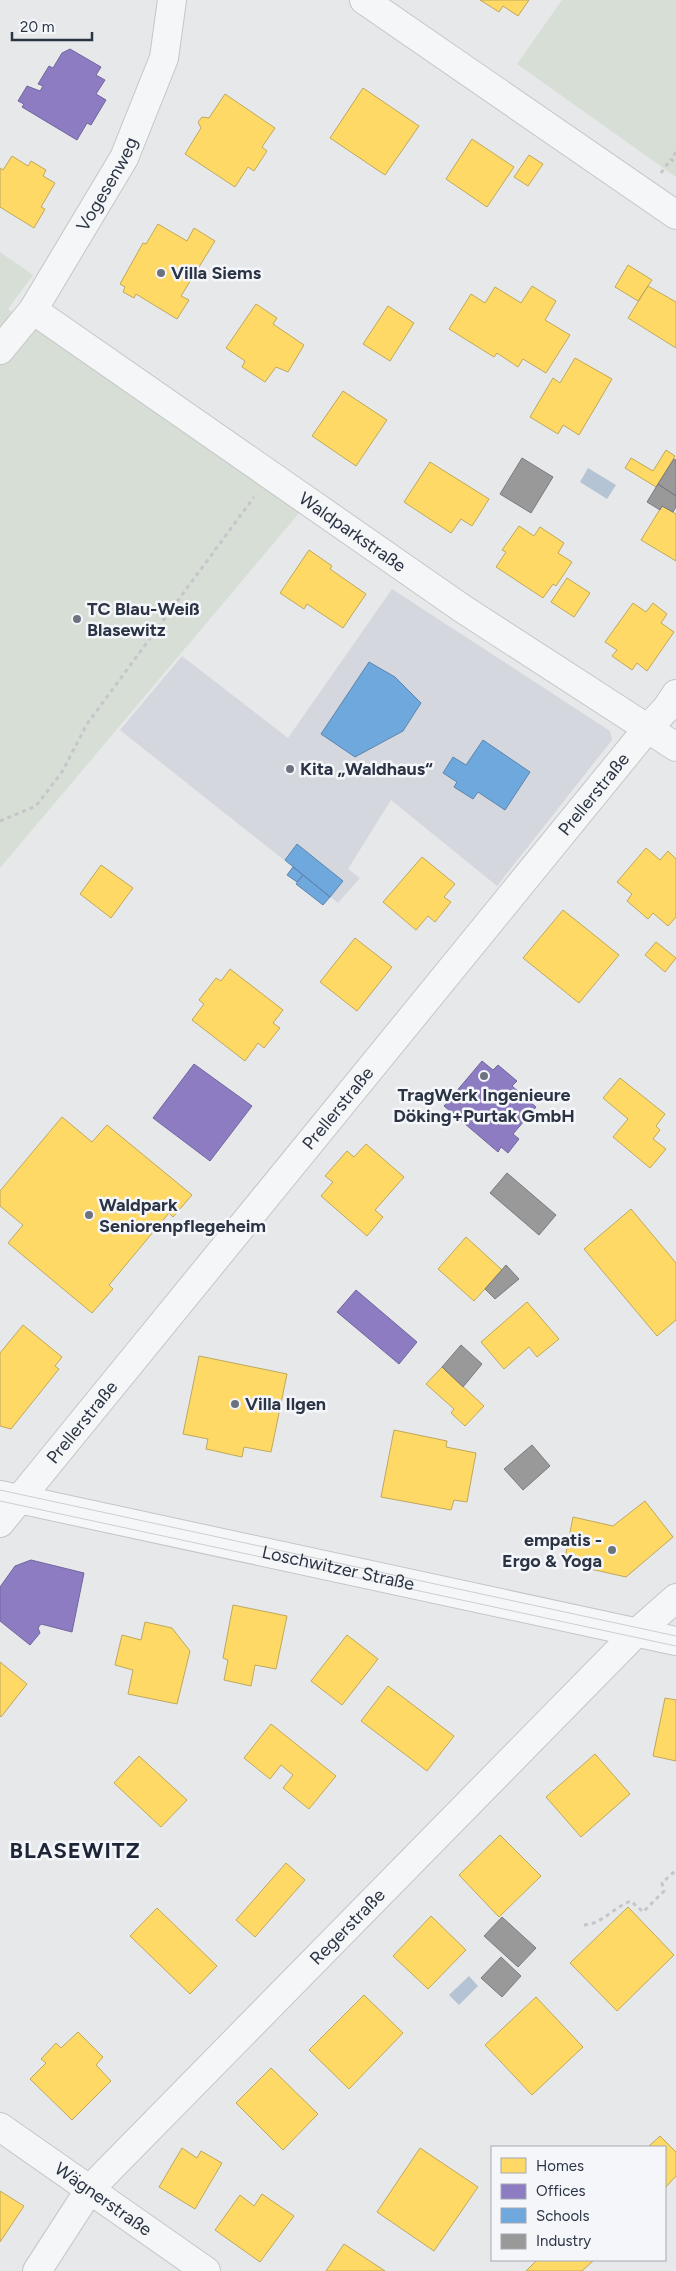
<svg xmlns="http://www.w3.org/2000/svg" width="676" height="2271" viewBox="0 0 676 2271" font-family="Figtree,sans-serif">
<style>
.built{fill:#d4d7dd}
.green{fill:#d6ded6}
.water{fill:#b4c4d5}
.homes{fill:#ffd966;stroke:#bfa85c}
.offices{fill:#8e7cc3;stroke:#70669d}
.schools{fill:#6fa8dc;stroke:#5b85af}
.industry{fill:#999;stroke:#787b80}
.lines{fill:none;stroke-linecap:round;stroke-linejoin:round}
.minor-casing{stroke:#c4c6c8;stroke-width:30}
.tertiary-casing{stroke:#c4c6c8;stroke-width:30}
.path{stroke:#c5c6ca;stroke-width:3;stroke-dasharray:4 4;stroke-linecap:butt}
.minor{stroke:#f5f6f7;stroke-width:28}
.tertiary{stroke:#f5f6f7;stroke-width:28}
.tram{stroke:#cecfd2;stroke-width:1}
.poi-dot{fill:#6c737f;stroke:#f4f6f9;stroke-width:2}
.labels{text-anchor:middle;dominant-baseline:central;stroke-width:5;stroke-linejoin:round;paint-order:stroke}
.street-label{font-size:18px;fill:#2b3445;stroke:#f4f6f9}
.poi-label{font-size:18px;font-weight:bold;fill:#2b3445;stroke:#f4f6f9;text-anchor:start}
.district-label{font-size:22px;font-weight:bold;letter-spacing:1px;fill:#1d2536;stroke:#f4f6f9}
</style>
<rect width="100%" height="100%" fill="#e6e8ea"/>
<path class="built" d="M392 589 610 731 612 740 497 886 391 800 348 869 360 878 338 903 120 730 182 656 288 738Z"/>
<path class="green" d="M562 0H676V177L517 64Z
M0 252 33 275 8 309 300 512 0 868Z"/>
<path class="water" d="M588 468 616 485 607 499 580 482Z
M469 1976 478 1986 459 2005 449 1995Z"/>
<path class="homes" d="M480 0H529L518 16 503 6 499 12Z
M363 88 419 126 385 175 330 138Z
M225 94 275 128 262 147 267 151 254 171 248 167 235 187 185 154 201 128 198 122 202 117 209 118Z
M472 139 514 167 487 207 446 179Z
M529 155 543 164 528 186 514 177Z
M12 156 28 166 31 161 46 170 43 176 55 183 41 207 45 209 34 228 0 207V168L3 170Z
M158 224 187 241 194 228 215 241 181 296 189 300 177 319 136 294 134 298 123 292 125 287 120 284 143 243 146 244Z
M628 265 652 280 638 301 615 287Z
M532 286 556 301 545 320 570 335 546 373 523 359 518 367 497 353 494 357 449 329 471 294 485 303 495 287 521 303Z
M648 286 676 302V348L628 318Z
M256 304 277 318 273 324 304 345 288 372 276 367 265 382 242 367 245 361 226 348Z
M388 306 414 323 390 361 363 344Z
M575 358 612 379 579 435 563 425 558 434 530 417 553 378 560 383Z
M343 391 387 420 356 466 312 436Z
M666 450 675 456 656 487 625 468 631 458 653 471Z
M430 462 489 499 472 526 461 519 451 533 404 502Z
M662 506 676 514V561L641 540Z
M519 526 534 536 540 527 564 543 558 553 572 562 556 586 553 584 543 598 496 567 506 552 502 550Z
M309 550 332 566 330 569 366 594 343 628 307 604 304 609 280 593Z
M567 578 590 593 574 617 551 602Z
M633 603 646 612 653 603 667 614 661 623 674 632 647 671 637 663 632 670 612 656 617 650 605 642Z
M646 848 660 860 668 851 676 859V917L668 926 653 913 648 919 627 901 632 894 617 882Z
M422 857 455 884 444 897 451 902 435 922 428 916 416 930 383 902Z
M101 865 133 888 111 918 80 894Z
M563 910 619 955 579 1003 523 958Z
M355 938 392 967 357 1011 320 982Z
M656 942 676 958 665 972 645 955Z
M230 969 283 1010 273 1023 280 1028 264 1048 258 1043 245 1061 192 1020 204 1004 199 1000 216 978 221 981Z
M620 1078 665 1114 656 1126 660 1130 653 1139 666 1149 650 1168 613 1137 628 1119 603 1098Z
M62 1117 92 1142 107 1125 192 1195 173 1217 169 1213 109 1285 113 1289 92 1313 8 1243 23 1225 0 1206V1191Z
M366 1144 404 1177 375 1210 383 1217 367 1236 321 1196 333 1182 325 1176 347 1151 354 1157Z
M631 1209 676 1263V1320L657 1336 584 1249Z
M466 1237 502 1270 474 1301 438 1269Z
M527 1302 559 1339 537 1357 529 1347 504 1369 481 1342Z
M23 1325 62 1357 55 1366 59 1369 11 1429 0 1426V1353Z
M199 1356 287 1374 271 1452 244 1447 242 1457 206 1449 208 1439 183 1434Z
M442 1367 484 1406 465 1426 451 1413 454 1409 426 1384Z
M394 1430 447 1441 446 1447 476 1453 467 1502 454 1500 451 1510 381 1497Z
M645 1501 673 1537 626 1577 564 1563 573 1517 613 1526Z
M233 1605 287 1616 276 1669 255 1665 251 1686 224 1680 228 1660 223 1658Z
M145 1622 172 1628 190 1651 177 1704 128 1694 133 1670 115 1665 122 1635 141 1640Z
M347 1635 378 1659 342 1705 311 1681Z
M0 1662 27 1684 1 1717 0 1716Z
M388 1686 454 1736 427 1771 361 1721Z
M665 1698 676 1700V1761L653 1756Z
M271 1724 336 1776 309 1809 283 1788 293 1775 281 1765 270 1779 244 1758Z
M595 1754 630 1794 581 1837 546 1797Z
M139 1756 187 1800 161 1827 114 1783Z
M500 1835 541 1876 499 1917 459 1875Z
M286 1863 305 1880 255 1937 236 1920Z
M628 1907 674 1955 617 2011 570 1963Z
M157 1908 217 1966 190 1994 130 1936Z
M431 1916 466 1950 428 1989 393 1956Z
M364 1995 403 2033 349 2089 309 2050Z
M536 1997 583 2047 532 2095 485 2045Z
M78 2032 103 2057 96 2065 111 2081 72 2120 30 2079 46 2063 41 2059 56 2043 61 2048Z
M271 2068 318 2114 283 2150 236 2103Z
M660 2136 676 2152V2176L665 2188V2147H648Z
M182 2148 197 2158 201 2151 222 2163 195 2209 159 2187Z
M420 2148 478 2187 434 2251 377 2212Z
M0 2191 24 2206 0 2242Z
M262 2194 294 2216 260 2262 215 2230 240 2195 254 2206Z
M344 2244 385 2271H326Z
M537 2260H594L582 2271H526Z"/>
<path class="offices" d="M70 49 101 67 96 75 105 80 96 94 106 100 91 125 87 123 77 140 22 107 24 104 18 101 27 86 40 91 43 86 38 84 49 66 53 68 62 53Z
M482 1061 493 1070 498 1065 517 1081 512 1086 536 1107 513 1134 519 1139 508 1153 501 1147 498 1152 444 1106Z
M194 1064 252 1106 210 1161 153 1118Z
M356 1290 417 1342 399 1364 337 1312Z
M31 1560 84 1573 72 1632 41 1624 38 1628 40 1633 30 1645 0 1621V1587L15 1566Z"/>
<path class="schools" d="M369 662 395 677 421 703 403 731 355 757 321 734Z
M483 740 530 772 505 810 478 792 473 799 454 787 457 782 443 773 453 757 466 765Z
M297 844 343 881 330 897 285 860Z
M293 867 303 875 297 882 287 875Z
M303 875 330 897 323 905 296 884Z"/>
<path class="industry" d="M522 458 553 477 531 513 500 494Z
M674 459 676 460V496L658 484Z
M658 484 676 496V507L673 512 662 506 660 510 647 502Z
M507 1173 556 1215 539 1235 490 1193Z
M506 1265 519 1279 495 1299 485 1289Z
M461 1345 482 1364 463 1387 442 1367Z
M532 1445 550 1466 523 1490 504 1469Z
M502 1917 536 1948 518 1967 484 1936Z
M501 1957 521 1976 502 1997 481 1978Z"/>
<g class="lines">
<defs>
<g id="minor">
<path d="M364 0 676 215"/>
<path id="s1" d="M33 310 463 609 676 747"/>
<path id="s2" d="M0 350 33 310 124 158 164 58 172 0"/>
<path id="s3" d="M0 1523 647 729 666 709 676 694"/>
<path id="s4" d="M0 2127 206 2271"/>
<path id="s5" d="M37 2271 90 2189 633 1636 676 1598"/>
</g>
<g id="tertiary">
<path id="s6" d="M0 1495 676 1641"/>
</g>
</defs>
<use href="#minor" class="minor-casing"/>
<use href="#tertiary" class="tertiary-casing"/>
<path class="path" d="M676 152 671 159 676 163
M661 173 671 159
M0 821 36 806 62 772 87 724 254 497
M584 1925C602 1924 614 1907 631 1901L643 1912 664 1891 662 1883 676 1870"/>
<use href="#minor" class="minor"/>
<use href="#tertiary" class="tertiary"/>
<path class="tram" d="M0 1490 676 1636
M0 1501 676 1646"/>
</g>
<g class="poi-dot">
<circle cx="161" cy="273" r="5"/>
<circle cx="77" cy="619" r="5"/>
<circle cx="290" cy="769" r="5"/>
<circle cx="484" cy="1076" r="5"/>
<circle cx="89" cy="1215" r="5"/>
<circle cx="235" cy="1404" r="5"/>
<circle cx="612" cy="1550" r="5"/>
</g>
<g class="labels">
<g class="street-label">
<text stroke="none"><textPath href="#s2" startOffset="198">Vogesenweg</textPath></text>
<text stroke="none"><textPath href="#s1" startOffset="389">Waldparkstraße</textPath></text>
<text stroke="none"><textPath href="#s3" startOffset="940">Prellerstraße</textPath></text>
<text stroke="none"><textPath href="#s3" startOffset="535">Prellerstraße</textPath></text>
<text stroke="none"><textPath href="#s3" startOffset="130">Prellerstraße</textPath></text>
<text stroke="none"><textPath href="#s6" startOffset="346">Loschwitzer Straße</textPath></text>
<text stroke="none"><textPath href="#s5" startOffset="465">Regerstraße</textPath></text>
<text stroke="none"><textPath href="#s4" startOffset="126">Wägnerstraße</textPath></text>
</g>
<g class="poi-label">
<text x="171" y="273">Villa Siems</text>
<text x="87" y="609">TC Blau-Weiß<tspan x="87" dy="21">Blasewitz</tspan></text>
<text x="300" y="769">Kita „Waldhaus“</text>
<text x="484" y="1095" text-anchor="middle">TragWerk Ingenieure<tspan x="484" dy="21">Döking+Purtak GmbH</tspan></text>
<text x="99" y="1205">Waldpark<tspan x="99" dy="21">Seniorenpflegeheim</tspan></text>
<text x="245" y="1404">Villa Ilgen</text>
<text x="602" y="1540" text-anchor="end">empatis -<tspan x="602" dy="21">Ergo &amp; Yoga</tspan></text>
</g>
<g class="district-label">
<text x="75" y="1850">BLASEWITZ</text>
</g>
</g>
<rect x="491" y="2146" width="175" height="115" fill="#f4f6f9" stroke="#a4a8b1"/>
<rect x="501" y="2158" width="25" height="15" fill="#ffd966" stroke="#a4a8b1"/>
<text x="536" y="2171" font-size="15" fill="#2b3445">Homes</text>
<rect x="501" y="2184" width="25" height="15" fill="#8e7cc3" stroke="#a4a8b1"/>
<text x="536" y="2196" font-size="15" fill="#2b3445">Offices</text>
<rect x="501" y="2208" width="25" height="15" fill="#6fa8dc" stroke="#a4a8b1"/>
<text x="536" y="2221" font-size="15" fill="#2b3445">Schools</text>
<rect x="501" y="2234" width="25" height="15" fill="#999999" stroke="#a4a8b1"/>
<text x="536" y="2246" font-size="15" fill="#2b3445">Industry</text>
<path d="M12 32v8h80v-8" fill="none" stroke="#2b3445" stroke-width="2.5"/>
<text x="20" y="32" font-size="15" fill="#2b3445" stroke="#f4f6f9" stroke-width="4" paint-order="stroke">20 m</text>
</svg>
